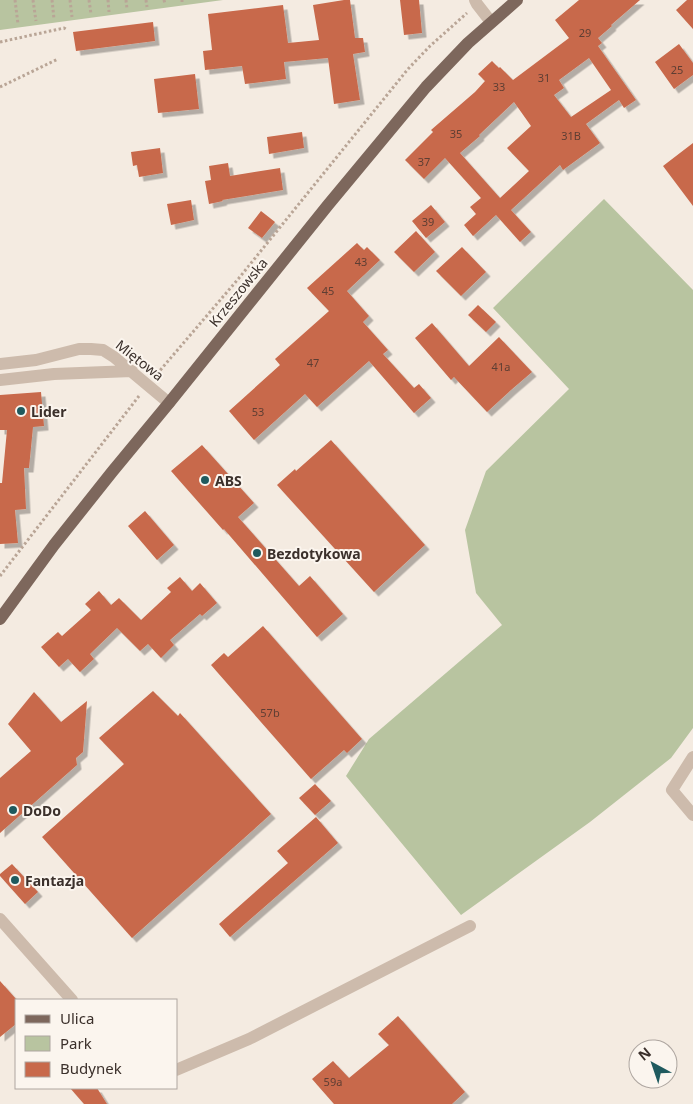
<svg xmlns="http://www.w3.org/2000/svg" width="693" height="1104" viewBox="0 0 693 1104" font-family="'Noto Sans',sans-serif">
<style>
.green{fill:#b8c4a0}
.building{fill:#c8694b;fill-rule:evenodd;filter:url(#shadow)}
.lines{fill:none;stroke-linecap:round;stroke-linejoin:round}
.path{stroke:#b9a596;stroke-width:3;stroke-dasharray:2.5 2.5;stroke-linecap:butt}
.minor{stroke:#cdbbac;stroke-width:12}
.major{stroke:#7d675c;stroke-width:12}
.poi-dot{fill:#1f5a5e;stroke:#fbf5ee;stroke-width:2}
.labels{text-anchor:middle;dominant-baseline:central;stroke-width:4;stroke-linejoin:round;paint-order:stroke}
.number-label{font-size:11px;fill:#5e3e33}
.street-label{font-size:14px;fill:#3b302b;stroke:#fbf5ee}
.poi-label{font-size:14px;font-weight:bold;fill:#3b302b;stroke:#fbf5ee;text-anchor:start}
</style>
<defs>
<filter id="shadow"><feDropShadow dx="4.5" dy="4.5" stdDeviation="0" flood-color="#0004"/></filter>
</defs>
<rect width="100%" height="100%" fill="#f4ebe1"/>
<path class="green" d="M0 0H223L0 30Z
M604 199 693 290V728L671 758 590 822 461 915 346 776 369 739 502 625 476 593 465 530 486 471 569 389 493 308Z"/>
<path class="building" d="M344 0H350L355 38H363L365 52 353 54 360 100 334 104 328 58 284 62 286 79 245 84 242 66 205 70 203 51 212 50 208 14 283 5 288 43 319 40 313 5Z
M400 0H419L422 33 404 35Z
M579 0H640L611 25 612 26 598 38 602 43 598 46 636 100 624 108 619 100 586 124 600 143 563 170 560 165 511 210 531 232 520 242 496 215 473 236 464 225 476 214 470 207 481 198 445 158 424 179 405 160 433 132 431 130 475 92 485 81 478 74 492 61 499 68 500 67 513 80 569 38 555 20ZM589 58 611 90 571 117 554 95 564 88 559 80ZM514 102 531 126 507 148 529 171 500 198 460 153 480 136 479 135Z
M687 0H693V29L676 10Z
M153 22 155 41 76 51 73 32Z
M679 44 693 63V75L674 89 655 62Z
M195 74 199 109 158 113 154 79Z
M302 132 304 148 269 154 267 137Z
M693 143V206L663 166Z
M160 148 163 173 139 177 137 165 133 166 131 152Z
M228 163 230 176 280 168 283 190 222 200 223 201 209 204 205 181 211 180 209 166Z
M191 200 194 220 171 225 167 204Z
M431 205 445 222 426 238 412 221Z
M261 211 275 222 262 238 248 228Z
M416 231 435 252 414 272 394 252Z
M357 243 364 250 367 247 380 260 347 291 369 316 363 322 388 350 383 354 414 388 419 384 431 398 414 413 369 361 317 407 305 394 254 440 229 411 280 365 275 359 329 311 307 288Z
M462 247 486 272 461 296 436 271Z
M478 305 496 322 486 332 468 315Z
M432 323 469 366 499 337 532 372 511 390 487 412 454 377 451 380 415 338Z
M41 392 44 426 33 427 29 468H24L26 509 15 510 18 543 0 544V483H2L7 430H0V395Z
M331 440 425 545 374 592 277 485 295 469 296 471Z
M202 445 254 503 238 517 299 586 310 576 343 614 317 637 224 529 223 530 171 471Z
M145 511 174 545 157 560 128 526Z
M180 577 192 591 200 583 217 603 202 616 200 614 170 640 174 645 161 658 148 644 140 651 117 628 90 654 94 659 80 672 68 659 59 667 41 647 58 632 62 636 91 610 85 604 99 591 111 605 119 598 141 620 171 592 167 588Z
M263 626 362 739 347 753 344 750 311 779 211 665 224 653 228 657Z
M153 691 178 716 180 713 271 814 132 938 42 837 124 764 99 738Z
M34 692 61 722 87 701 83 752 76 758 77 765 0 833V778L31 751 8 724Z
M315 784 331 801 315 815 299 798Z
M316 817 338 843 230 937 219 924 288 863 277 851Z
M12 864 38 892 25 904 0 876V874Z
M0 981 16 999V1024L0 1037Z
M398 1016 465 1092 452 1104H334L312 1079 333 1061 349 1078 389 1045 378 1034Z
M70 1088H97L107 1104H84Z"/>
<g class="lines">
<path class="path" d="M15 0 18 24
M33 0 36 21
M52 0 54 19
M70 0 72 17
M89 0 91 14
M108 0 109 12
M126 0 127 9
M146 0 147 7
M164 0 165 4
M182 0V2
M0 42 64 28 67 30
M0 87 58 59
M157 374 239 278 408 69 430 46 467 13
M0 576 139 396"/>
<path class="minor" d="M475 0 477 4 491 22
M0 364 36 360 79 349H91L103 350 114 357 169 403
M0 380 54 374 132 371
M693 757 672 790 693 815
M0 919 72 1000
M176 1070 249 1039 470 926"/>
<path class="major" d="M0 619 54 545 112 472 169 403 328 205 426 87 468 43 517 0"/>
</g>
<g class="poi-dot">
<circle cx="21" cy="411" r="5"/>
<circle cx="205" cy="480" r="5"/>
<circle cx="257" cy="553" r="5"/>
<circle cx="13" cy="810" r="5"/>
<circle cx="15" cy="880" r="5"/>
</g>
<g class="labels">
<g class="number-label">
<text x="585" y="32">29</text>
<text x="677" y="69">25</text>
<text x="544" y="77">31</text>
<text x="499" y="86">33</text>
<text x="456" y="133">35</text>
<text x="571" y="135">31B</text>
<text x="424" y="161">37</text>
<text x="428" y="221">39</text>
<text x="361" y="261">43</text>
<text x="328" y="290">45</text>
<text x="313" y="362">47</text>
<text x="501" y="366">41a</text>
<text x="258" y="411">53</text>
<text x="270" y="712">57b</text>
<text x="333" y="1081">59a</text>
</g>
<g class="street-label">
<text transform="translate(238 292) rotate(-51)">Krzeszowska</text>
<text transform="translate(140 360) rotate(38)">Miętowa</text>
</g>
<g class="poi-label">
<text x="31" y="411">Lider</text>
<text x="215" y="480">ABS</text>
<text x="267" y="553">Bezdotykowa</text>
<text x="23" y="810">DoDo</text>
<text x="25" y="880">Fantazja</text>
</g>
</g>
<rect x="15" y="999" width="162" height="90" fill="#fbf5ee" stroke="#aea6a0"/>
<rect x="25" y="1015" width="25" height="8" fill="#7d675c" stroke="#aea6a0"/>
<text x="60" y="1024" font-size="15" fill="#3b302b">Ulica</text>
<rect x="25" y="1036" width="25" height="15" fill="#b8c4a0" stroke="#aea6a0"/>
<text x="60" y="1049" font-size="15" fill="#3b302b">Park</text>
<rect x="25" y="1062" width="25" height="15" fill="#c8694b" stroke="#aea6a0"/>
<text x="60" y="1074" font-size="15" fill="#3b302b">Budynek</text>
<g transform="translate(653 1064) rotate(320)"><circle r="24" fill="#fbf5ee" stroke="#aea6a0"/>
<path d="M0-4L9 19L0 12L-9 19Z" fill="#1f5a5e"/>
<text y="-8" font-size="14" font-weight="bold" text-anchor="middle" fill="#3b302b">N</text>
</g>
</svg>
